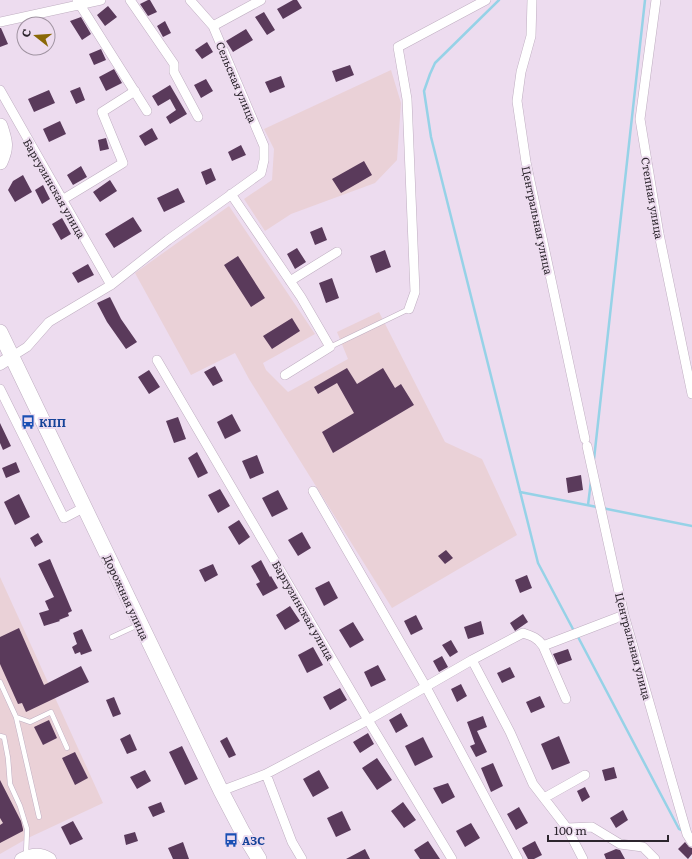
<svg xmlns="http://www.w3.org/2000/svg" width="692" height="859" viewBox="0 0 692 859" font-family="Literata,serif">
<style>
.industrial{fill:#ead1d7}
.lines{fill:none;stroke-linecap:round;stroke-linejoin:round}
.stream{stroke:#96d2e7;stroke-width:2.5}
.building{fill:#5a3a5b}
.service-casing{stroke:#bfaec1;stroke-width:5.5}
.minor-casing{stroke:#bfaec1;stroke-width:10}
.tertiary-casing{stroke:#bfaec1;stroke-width:13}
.primary-casing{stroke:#bfaec1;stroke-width:16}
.service{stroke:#fff;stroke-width:4.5}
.minor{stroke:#fff;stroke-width:9}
.tertiary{stroke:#fff;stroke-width:12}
.primary{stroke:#fff;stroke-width:15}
.labels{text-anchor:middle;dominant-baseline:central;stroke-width:4;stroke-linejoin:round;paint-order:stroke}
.street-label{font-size:11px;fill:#2c252d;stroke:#eddcef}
.transit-label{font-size:11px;font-weight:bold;fill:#164399;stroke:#eddcef;text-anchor:start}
</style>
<rect width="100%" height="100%" fill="#eddcef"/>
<path class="industrial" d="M391 70 401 103 397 160 375 183 291 214 265 231 244 199 272 180 274 149 264 129Z
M229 206 315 334 263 363 266 370 288 392 348 359 337 332 379 312 445 442 482 459 517 535 392 608 249 379 235 353 191 375 135 273Z
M0 577 103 803 28 838 0 854Z"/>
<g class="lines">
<path class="stream" d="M499 0 435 63 430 74 424 91 431 137 538 563 574 631
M594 459 645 0
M520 492 597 507
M588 505 591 481
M602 508 692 526
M577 635 679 829 683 831"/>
</g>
<path class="building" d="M148 0H150L157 12 148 16 140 4Z
M293 0H297L302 8 283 19 277 9Z
M108 6 117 17 105 26 97 15Z
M264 12 275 30 267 35 255 17Z
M81 17 91 34 82 40 70 21Z
M165 21 171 33 163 37 157 26Z
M0 28H1L8 44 0 47Z
M246 29 253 40 233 52 226 41Z
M207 42 213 52 202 59 195 50Z
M101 49 106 60 94 65 89 54Z
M350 65 354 75 336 82 332 71Z
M114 69 122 83 106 91 99 77Z
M281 76 285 87 270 93 265 82Z
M206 79 213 91 201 98 194 85Z
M170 85 187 114 170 124 166 117 176 110 170 99 158 106 152 96Z
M80 87 85 100 76 104 70 91Z
M49 90 55 103 34 112 28 99Z
M60 121 66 134 49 142 43 129Z
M152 128 158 139 145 146 139 136Z
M106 138 109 149 100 151 98 140Z
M241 145 246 155 232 161 228 152Z
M364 161 372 175 341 193 332 179Z
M81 166 87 177 73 185 67 175Z
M211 168 216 180 206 185 201 172Z
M23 175 32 192 15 202 8 190 13 181Z
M110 180 117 191 100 202 93 192Z
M43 185 50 199 42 204 35 190Z
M178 188 185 202 164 212 157 198Z
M133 217 142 231 114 248 105 234Z
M62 218 71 234 61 240 52 224Z
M322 227 327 240 315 245 310 232Z
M297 248 306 262 295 269 287 254Z
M385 250 391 267 376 273 370 256Z
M238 256 265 298 251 307 224 265Z
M88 264 94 275 78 283 72 273Z
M332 278 339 298 326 303 319 283Z
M110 297 121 319 137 342 126 349 107 322 97 303Z
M292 318 300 331 272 349 263 336Z
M215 366 223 381 213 386 204 372Z
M347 368 357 384 383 368 395 388 401 384 414 405 333 453 322 432 354 413 337 383 318 394 314 387Z
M149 370 160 387 149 394 138 377Z
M232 414 241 431 225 439 217 422Z
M178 417 186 439 174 443 166 421Z
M0 423 11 446 3 450 0 443Z
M197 452 208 473 198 478 188 458Z
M257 455 264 473 250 479 242 461Z
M16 462 20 472 6 478 2 468Z
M581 475 583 490 568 493 566 478Z
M220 489 230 506 218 513 208 495Z
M278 490 288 509 272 517 262 498Z
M19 494 30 517 15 525 4 502Z
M239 520 250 537 239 545 228 527Z
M302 532 311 548 298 556 288 540Z
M38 533 43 542 35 547 30 538Z
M446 550 453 558 445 564 438 556Z
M50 559 72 611 68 613 69 616 59 620 60 621 44 626 39 613 49 610 45 601 54 597 38 564Z
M261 560 270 577 271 576 278 588 263 596 256 584 260 582 251 566Z
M213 564 218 575 205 582 199 570Z
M527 575 532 588 520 593 515 580Z
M329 581 338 598 324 606 315 588Z
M290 606 300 621 285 630 276 615Z
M523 614 528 622 515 631 510 623Z
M416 615 423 629 411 635 404 621Z
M481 621 484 634 468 639 464 627Z
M353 622 364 640 350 648 339 630Z
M19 628 44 685 81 666 89 682 26 712 22 703 18 704 0 664V637Z
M82 629 92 651 81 655 80 652 75 654 72 647 77 644 73 633Z
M451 640 458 652 450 657 442 645Z
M313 647 323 665 307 673 298 655Z
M568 649 572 660 558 665 553 654Z
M442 656 448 667 439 672 433 661Z
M378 665 386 680 371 687 364 672Z
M510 667 515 677 502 683 497 673Z
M461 684 467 696 457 702 451 689Z
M340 688 347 700 330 710 323 697Z
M540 696 545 707 531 713 526 702Z
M114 697 121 714 113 717 106 700Z
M401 713 408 726 396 733 389 720Z
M483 716 487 727 477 731 487 752 476 757 470 746 475 744 467 722Z
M49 720 57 738 43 745 34 727Z
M368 733 374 744 360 753 353 742Z
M130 734 137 750 127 754 120 739Z
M559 736 570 763 552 770 541 744Z
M227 737 236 755 229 758 220 741Z
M423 737 433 757 415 766 405 746Z
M182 746 198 779 185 785 169 752Z
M75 752 88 778 75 785 62 758Z
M377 758 392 780 377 790 362 768Z
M493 763 503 786 491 792 481 768Z
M614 767 617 778 605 781 602 770Z
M145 770 151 781 137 789 130 777Z
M319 770 329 788 313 797 303 779Z
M0 780 21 821 23 829V831L0 843V825L3 823 0 818Z
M448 783 455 797 442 804 433 788Z
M585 787 590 797 582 802 577 791Z
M161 802 165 812 153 817 148 807Z
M403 802 416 820 404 828 391 811Z
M519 807 528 823 516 830 507 814Z
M623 810 628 820 616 828 610 818Z
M342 811 351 830 336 837 327 818Z
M73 821 83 839 70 845 61 827Z
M471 823 480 838 465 847 456 831Z
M135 832 138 841 126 845 124 835Z
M428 841 440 859H420L414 850Z
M535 841 542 855 534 859H528L522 848Z
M183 842 189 859H173L168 848Z
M685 842 689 847 692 848V854L688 859 678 849Z
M365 849 370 859H346Z
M616 849 620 850 625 859H606L604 854Z"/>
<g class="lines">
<defs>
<path id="service" d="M330 347 409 309
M112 637 138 625
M0 682 16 717 39 817
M16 717 30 722 51 712 67 748
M0 736 4 737 8 758 10 784 20 806 27 829 26 855"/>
<path id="minor" d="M77 0 147 111
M130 0 174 64V72L198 117
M532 0 531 36 521 72 517 101 526 162 585 439
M656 0 640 119 659 234 692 394
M0 22 101 0
M213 26 261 0
M0 90 111 285
M231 194 301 297 330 347 285 375
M62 200 123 163 102 112 135 91
M290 281 337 252
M409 309 415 292 407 99 398 47 486 0
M11 357 27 347 49 322 111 285 168 240 261 173 264 160V146L213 26 190 0
M157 360 368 720 452 859
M0 389 64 518 85 507
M587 446 624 615 687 834 692 842
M313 491 426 687 518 859
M543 646 624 615
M472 660 510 732 533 784 567 828 583 859
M266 774 292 842 302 859
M221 791 266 774 368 720 472 660 523 633C532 636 538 638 543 646L566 699
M544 798 585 775
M567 828 592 827 620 844 643 847 655 859"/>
<path id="tertiary" d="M0 364 11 357
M21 859C31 854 41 853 50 859"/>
<path id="primary" d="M0 126C5 141 7 147 0 162
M0 332 221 791 243 833 259 859"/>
</defs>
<use href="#service" class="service-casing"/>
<use href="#minor" class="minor-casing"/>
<use href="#tertiary" class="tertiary-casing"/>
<use href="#primary" class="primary-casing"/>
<use href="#service" class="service"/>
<use href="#minor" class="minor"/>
<use href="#tertiary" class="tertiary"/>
<use href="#primary" class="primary"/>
</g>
<defs>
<symbol id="bus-bare" viewBox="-9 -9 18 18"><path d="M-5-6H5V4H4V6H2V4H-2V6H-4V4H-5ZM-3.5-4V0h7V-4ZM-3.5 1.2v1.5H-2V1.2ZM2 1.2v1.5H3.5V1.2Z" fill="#1a4fb4" stroke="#eddcef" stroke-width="2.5" paint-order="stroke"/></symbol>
</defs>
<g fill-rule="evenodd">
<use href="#bus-bare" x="18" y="412" width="20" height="20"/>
<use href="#bus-bare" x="221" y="830" width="20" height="20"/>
</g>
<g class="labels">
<g class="street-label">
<text transform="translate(237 82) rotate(67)">Сельская улица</text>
<text transform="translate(55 188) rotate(60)">Баргузинская улица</text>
<text transform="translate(653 198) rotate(80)">Степная улица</text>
<text transform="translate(538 220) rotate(78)">Центральная улица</text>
<text transform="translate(127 597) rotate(65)">Дорожная улица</text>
<text transform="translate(304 610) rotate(60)">Баргузинская улица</text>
<text transform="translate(634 646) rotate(75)">Центральная улица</text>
</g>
<g class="transit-label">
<text x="39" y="422">КПП</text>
<text x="242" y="840">АЗС</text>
</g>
</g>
<g transform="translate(36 36) rotate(287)"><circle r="19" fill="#eddcef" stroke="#a093a1"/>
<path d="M0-3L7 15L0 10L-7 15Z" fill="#8a6807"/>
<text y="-6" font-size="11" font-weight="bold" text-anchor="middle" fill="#2c252d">С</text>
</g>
<path d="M548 835v6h120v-6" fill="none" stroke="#2c252d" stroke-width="2"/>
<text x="554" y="835" font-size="12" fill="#2c252d" stroke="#eddcef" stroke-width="3" paint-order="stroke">100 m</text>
</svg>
